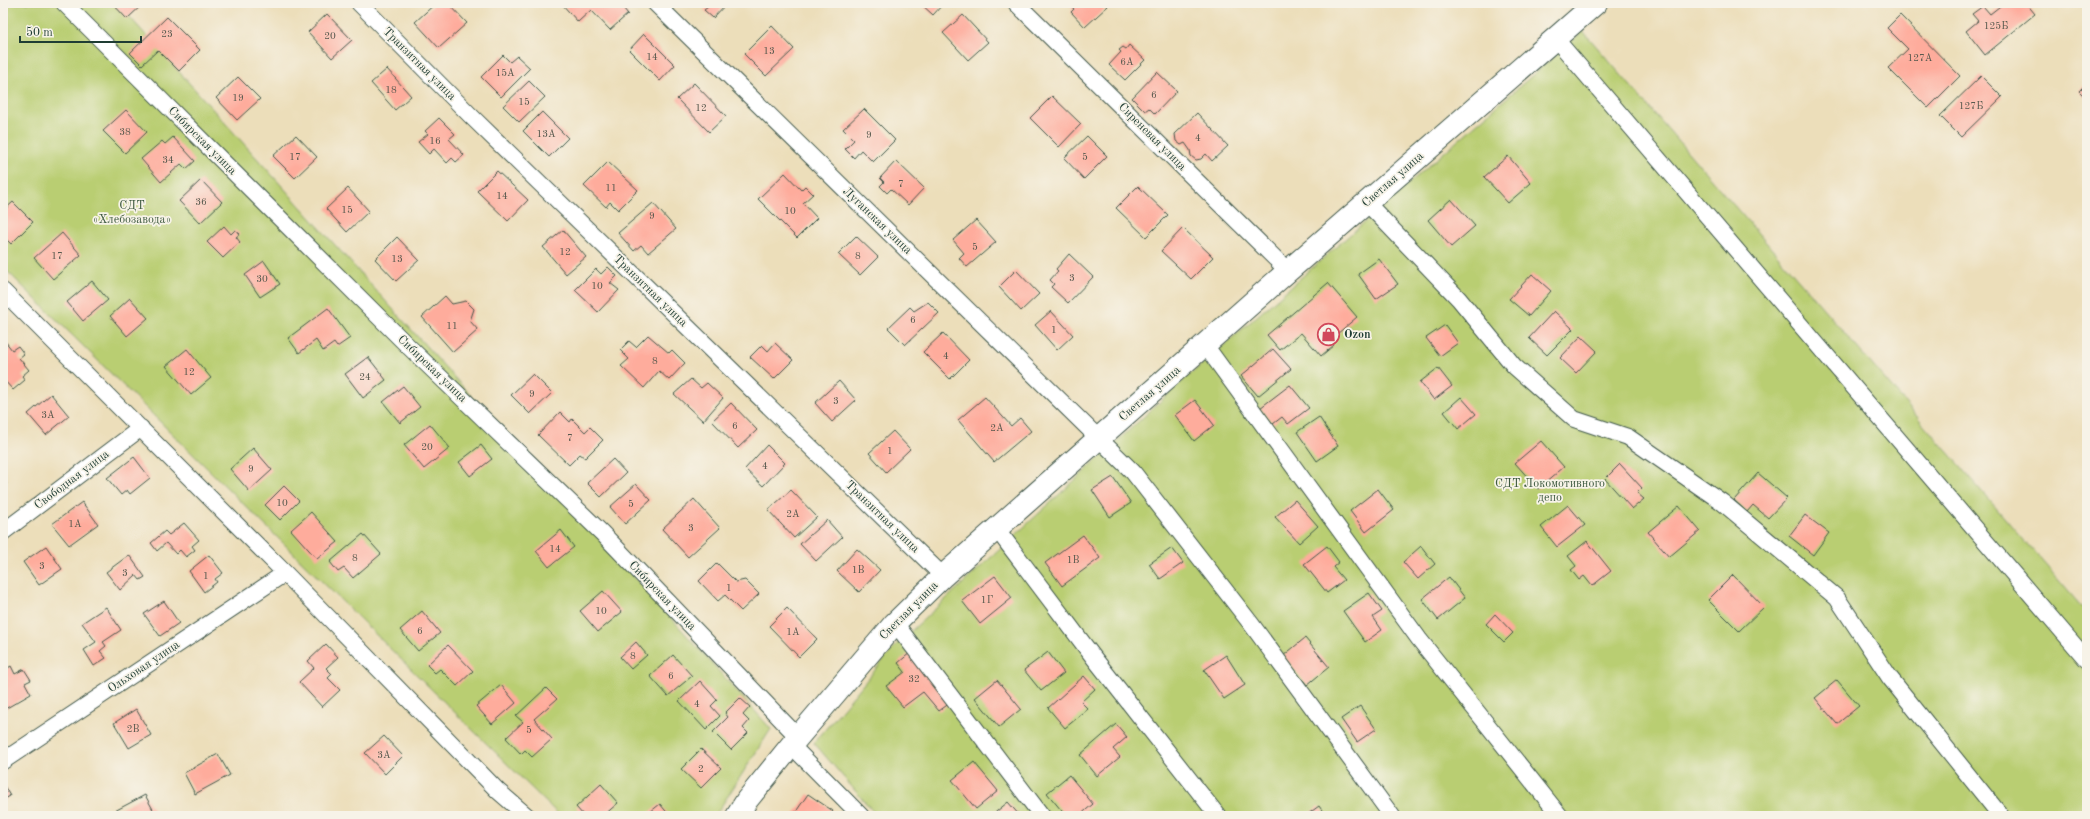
<svg xmlns="http://www.w3.org/2000/svg" width="2090" height="819" viewBox="0 0 2090 819" font-family="'Old Standard TT',serif">
<style>
.green{fill:#b9ce72;stroke:#6c8653}
.building{fill:#feac9c}
.lines{fill:none;stroke-linecap:round;stroke-linejoin:round}
.street-casing{stroke:#3e5548;stroke-width:18}
.secondary-casing{stroke:#3e5548;stroke-width:24}
.street{stroke:#fff;stroke-width:16}
.secondary{stroke:#fff;stroke-width:22}
.labels{text-anchor:middle;dominant-baseline:central;stroke-width:3.5;stroke-linejoin:round;paint-order:stroke}
.number-label{font-size:10px;fill:#57594e}
.street-label{font-size:12px;fill:#1f3d34;stroke:#f7f3e8}
.park-label{font-size:12px;fill:#3e5a40;stroke:#f7f3e8}
.poi-label{font-size:12px;font-weight:bold;fill:#1f3d34;stroke:#f7f3e8;text-anchor:start}
</style>
<rect width="100%" height="100%" fill="#f7f3e8"/>
<filter id="ink" filterUnits="userSpaceOnUse"><feTurbulence type="fractalNoise" baseFrequency=".025" numOctaves="2"/><feDisplacementMap in="SourceGraphic" scale="8" xChannelSelector="R" yChannelSelector="G"/><feConvolveMatrix kernelMatrix="1 2 1 2 8 2 1 2 1" color-interpolation-filters="sRGB"/></filter>
<filter id="wash" filterUnits="userSpaceOnUse"><feTurbulence type="fractalNoise" baseFrequency=".012" numOctaves="4" result="noise"/><feDisplacementMap in="SourceGraphic" scale="16" xChannelSelector="R" yChannelSelector="G"/><feGaussianBlur stdDeviation="0.9" result="paint"/><feColorMatrix in="noise" values="0 0 0 0 0 0 0 0 0 0 0 0 0 0 0 0 0 1.4 0 .05"/><feComposite in="paint" operator="in"/></filter>
<g filter="url(#wash)">
<rect width="100%" height="100%" fill="#ecdeba"/>
<path class="green" d="M3 3H117L771 729 715 816H560L3 267Z
M1583 31 2087 613V816H877L814 743 896 645 1176 387Z"/>
<g id="blocks">
<path class="building" d="M112 3H144L127 19Z
M436 3H448L467 23 439 48 415 22Z
M561 3H619L628 14 610 30 591 10 578 22Z
M704 3H727L713 18 704 10 708 7Z
M920 3H944L933 15Z
M1068 3H1105L1108 6 1085 27 1071 12 1074 9Z
M2004 3H2026L2035 14 1985 55 1966 31 1978 21 1972 14 1983 6 1990 14Z
M327 14 352 40 332 58 308 32Z
M963 15 988 42 968 60 943 33Z
M1900 15 1960 76 1928 108 1888 68 1908 49 1887 28Z
M167 17 200 50 179 71 158 50 142 65 130 53Z
M772 26 794 49 766 76 744 54Z
M644 34 675 65 660 81 629 50Z
M1129 45 1145 60 1125 80 1109 65 1121 52 1119 50 1123 47 1126 49Z
M503 55 510 62 517 56 530 68 501 97 481 77Z
M387 69 411 96 395 110 371 83Z
M1157 72 1177 91 1155 114 1149 108 1145 111 1132 98Z
M1981 76 2002 97 1961 137 1940 116Z
M238 77 260 99 237 120 216 98Z
M529 81 545 97 519 122 503 106Z
M694 83 726 116 709 132 677 99Z
M2087 83V99L2079 91Z
M1052 96 1081 124 1059 147 1030 118Z
M864 109 895 140 873 162 861 150 854 158 845 149 854 140 843 129Z
M126 110 147 132 125 153 103 131Z
M542 112 568 138 549 157 523 131Z
M1197 113 1228 146 1212 161 1206 154 1201 159 1196 160 1191 156 1190 150 1185 143 1181 145 1176 141 1175 134Z
M439 118 455 134 449 139 464 155 456 162 452 158 447 163 434 149 429 154 418 142 428 134 425 131Z
M296 135 317 157 295 178 273 156Z
M1087 136 1107 156 1084 179 1064 158Z
M173 137 195 161 186 169 181 164 161 182 141 159 162 141 165 144Z
M1508 156 1531 183 1508 203 1484 177Z
M896 161 924 188 908 205 891 189 887 193 880 186 884 182 880 178Z
M608 162 638 190 618 210 610 202 606 207 584 186Z
M497 171 528 200 508 221 477 191Z
M785 173 801 190 805 186 813 194 803 203 817 218 797 238 758 199Z
M201 180 222 202 200 223 179 201Z
M1138 186 1168 215 1146 237 1116 208Z
M348 188 369 211 347 232 326 209Z
M1451 199 1475 226 1451 247 1428 220Z
M13 202 33 222 11 244 3 236V211Z
M653 203 676 229 648 253 641 245 634 251 618 233Z
M976 220 996 242 967 267 959 258 964 253 953 240Z
M224 226 231 234 235 230 240 234 236 237 240 242 223 258 207 242Z
M1183 228 1213 257 1191 279 1161 251Z
M563 230 586 257 566 274 543 247Z
M62 233 81 255 53 279 34 258Z
M856 236 878 257 860 275 838 254Z
M397 237 419 260 396 281 375 259Z
M1069 254 1093 277 1068 303 1051 287 1054 284 1050 280 1058 271 1056 269Z
M1379 259 1398 284 1376 299 1358 274Z
M264 261 280 284 260 297 245 275Z
M608 267 617 276 610 283 619 290 598 312 575 290 596 269 601 274Z
M1016 270 1039 294 1021 311 999 287Z
M1532 274 1551 291 1529 316 1509 299Z
M92 281 108 300 83 321 67 302Z
M1328 283 1357 317 1330 340 1334 345 1321 356 1301 333 1280 350 1267 335Z
M445 296 452 304 466 301 474 309 470 321 478 330 453 352 422 317Z
M130 298 148 318 127 336 110 316Z
M928 302 939 313 905 345 888 328 910 307 914 311Z
M328 308 350 338 337 347 334 343 323 351 316 340 299 353 288 338Z
M1051 311 1073 335 1057 350 1035 325Z
M1554 311 1573 329 1547 355 1529 338Z
M1445 325 1458 343 1440 356 1426 338Z
M943 333 969 360 950 379 923 352Z
M648 335 669 353 672 350 685 363 669 380 659 371 644 388 621 366 629 359 620 350 629 341 636 347Z
M1581 336 1597 351 1576 373 1560 358Z
M5 341 12 350 18 346 24 354 19 358 29 370 22 376 25 380 13 390 3 379V343Z
M775 343 793 360 774 379 750 357 762 345 768 351Z
M187 349 211 378 191 395 166 366Z
M1273 349 1291 369 1258 396 1241 376Z
M368 357 386 380 363 398 345 374Z
M1438 368 1452 386 1434 400 1420 382Z
M533 374 552 393 530 414 511 395Z
M691 379 701 388 707 383 723 398 703 421 674 394Z
M839 381 856 400 832 422 815 403Z
M1290 385 1309 408 1288 424 1282 417 1273 424 1260 408Z
M403 386 420 407 400 423 383 402Z
M51 394 69 416 46 435 28 414Z
M985 397 1011 426 1020 418 1031 431 994 462 958 420Z
M1461 397 1476 414 1458 429 1444 412Z
M1195 400 1214 425 1194 441 1175 415Z
M731 403 757 430 738 448 712 421Z
M560 412 570 422 572 419 585 432 590 427 603 440 585 458 580 454 569 465 538 435Z
M1319 417 1338 446 1317 461 1297 432Z
M430 424 450 448 424 469 404 445Z
M893 431 910 449 886 472 869 453Z
M1541 441 1564 467 1538 489 1515 463Z
M481 445 492 459 470 476 459 462Z
M767 445 785 463 763 486 745 469Z
M253 448 272 470 249 491 230 469Z
M134 457 150 478 130 494 127 490 121 495 107 478Z
M613 459 626 473 601 497 587 483Z
M1620 464 1642 488 1637 493 1644 499 1632 509 1605 479Z
M1758 473 1787 498 1768 518 1753 505 1747 512 1734 500Z
M1113 477 1131 503 1110 517 1092 490Z
M3 478 7 484 3 487Z
M636 484 651 500 625 524 610 507Z
M284 486 299 501 280 520 265 505Z
M1378 489 1394 510 1366 532 1350 511Z
M791 490 817 517 794 538 768 510Z
M694 499 720 528 688 557 662 529Z
M1295 500 1318 526 1299 543 1275 517Z
M82 502 98 524 69 545 52 524Z
M1568 505 1585 525 1557 547 1541 527Z
M1679 506 1700 531 1669 557 1648 532Z
M311 512 338 542 317 559 291 530Z
M1805 515 1829 533 1813 555 1789 536Z
M827 520 842 537 816 561 800 544Z
M184 523 199 540 192 546 195 550 186 557 180 550 176 554 166 543 157 551 151 543 165 531 169 535Z
M561 530 574 547 549 567 536 551Z
M363 534 381 554 353 578 344 568 338 572 330 562Z
M1083 535 1100 558 1062 586 1045 563Z
M1587 541 1611 571 1592 586 1584 576 1579 580 1571 570 1576 566 1568 556Z
M46 546 62 569 39 585 23 562Z
M1327 546 1339 562 1333 567 1344 580 1327 593 1304 564Z
M1421 546 1435 564 1418 579 1403 562Z
M1172 548 1183 563 1160 579 1149 564Z
M857 549 880 570 859 592 837 571Z
M129 555 145 577 140 580 136 575 120 590 106 572Z
M209 555 223 573 215 579 217 582 204 592 189 571Z
M717 563 736 582 745 580 759 594 741 611 725 595 718 601 699 581Z
M1733 575 1764 607 1739 631 1708 600Z
M995 576 1012 598 980 624 962 601Z
M1449 577 1465 598 1438 620 1422 599Z
M603 591 622 612 598 632 580 611Z
M1369 593 1382 611 1373 617 1382 630 1365 642 1343 611Z
M164 601 179 623 160 636 144 614Z
M106 607 121 630 103 642 106 646 100 651 106 658 94 666 84 650 96 642 82 623Z
M787 608 817 639 799 657 769 626Z
M422 611 440 633 418 651 400 630Z
M1495 614 1513 633 1504 642 1486 624Z
M1305 638 1329 667 1307 685 1283 656Z
M636 642 647 655 631 669 620 657Z
M326 644 338 657 326 668 332 674 328 678 340 690 322 707 299 682 314 668 308 661Z
M448 645 473 671 457 686 440 669 435 673 427 665Z
M911 652 950 703 939 711 923 692 903 707 886 686 905 672 898 663Z
M1048 652 1064 673 1041 691 1024 670Z
M673 655 692 676 668 696 650 676Z
M1226 655 1245 685 1224 699 1204 670Z
M11 666 15 674 24 669 31 680 25 683 31 694 5 709 3 705V671Z
M1084 676 1095 689 1081 702 1088 709 1065 728 1048 708Z
M997 680 1021 709 999 727 975 698Z
M1837 680 1859 706 1837 724 1815 698Z
M700 681 717 700 711 706 720 716 706 730 679 701Z
M501 685 516 703 492 724 476 706Z
M546 688 557 699 534 719 552 739 532 757 525 750 521 754 506 738 523 722 516 716Z
M740 698 750 707 743 715 749 721 743 728 748 733 731 750 713 732 728 717 725 713Z
M1360 706 1376 729 1357 742 1341 719Z
M136 709 151 735 129 748 114 723Z
M1116 724 1127 737 1113 749 1120 757 1097 776 1080 755Z
M384 736 403 756 385 774 365 753Z
M701 749 721 768 701 788 681 769Z
M218 754 230 775 195 794 184 773Z
M974 762 998 791 976 809 952 780Z
M1069 775 1093 804 1079 816H1066L1047 793Z
M3 784 10 796 3 800Z
M601 784 618 803 603 816H584L576 807Z
M808 794 833 811 829 816H793Z
M145 795 156 815 110 816 109 814Z
M1008 802 1020 816H991Z
M660 804 670 816H645Z
M1319 806 1326 816H1310L1308 814Z"/>
</g>
</g>
<g filter="url(#ink)">
<use href="#blocks" fill-opacity="0" stroke="#3e5548" stroke-width="1"/>
<g class="lines">
<defs>
<path id="street" d="M64 3 407 345 602 533 798 737
M359 3 472 117 943 576
M655 3 1133 472 1252 625 1392 816
M1016 3 1288 271
M1555 38 2087 660
M1367 203 1459 299 1514 366 1574 419 1628 437 1722 502 1837 598 1890 678 2001 816
M3 291 285 573 498 791 527 816
M1205 345 1419 639 1560 816
M996 528 1094 658 1218 816
M3 532 141 428
M895 623 1042 816
M791 745 861 816
M3 761 285 573"/>
<path id="secondary" d="M737 816 747 800 798 737 895 623 943 576 1288 271 1596 3"/>
</defs>
<use href="#street" class="street-casing"/>
<use href="#secondary" class="secondary-casing"/>
<use href="#street" class="street"/>
<use href="#secondary" class="secondary"/>
</g>
</g>
<defs>
<symbol id="shop-ring" viewBox="-11 -11 22 22"><circle r="9.5" fill="#f7f3e8" stroke="#d1495b" stroke-width="1.5"/><path d="M-5-2.5h2.3a2.7 3.5 0 0 1 5.4 0H5L5.5 6h-11ZM-1.5-2.5h3a1.5 2.3 0 0 0-3 0Z" fill="#d1495b"/></symbol>
</defs>
<g fill-rule="evenodd">
<use href="#shop-ring" x="1316" y="322" width="25" height="25"/>
</g>
<g class="labels">
<g class="number-label">
<text x="1996" y="26">125Б</text>
<text x="167" y="34">23</text>
<text x="330" y="36">20</text>
<text x="769" y="51">13</text>
<text x="652" y="57">14</text>
<text x="1920" y="58">127А</text>
<text x="1127" y="62">6А</text>
<text x="505" y="73">15А</text>
<text x="391" y="90">18</text>
<text x="1154" y="95">6</text>
<text x="238" y="98">19</text>
<text x="524" y="102">15</text>
<text x="1971" y="106">127Б</text>
<text x="701" y="108">12</text>
<text x="125" y="132">38</text>
<text x="546" y="134">13А</text>
<text x="869" y="135">9</text>
<text x="1198" y="138">4</text>
<text x="435" y="141">16</text>
<text x="295" y="157">17</text>
<text x="1085" y="157">5</text>
<text x="168" y="160">34</text>
<text x="901" y="184">7</text>
<text x="611" y="188">11</text>
<text x="502" y="196">14</text>
<text x="201" y="202">36</text>
<text x="347" y="210">15</text>
<text x="790" y="211">10</text>
<text x="652" y="216">9</text>
<text x="975" y="247">5</text>
<text x="565" y="252">12</text>
<text x="57" y="256">17</text>
<text x="858" y="256">8</text>
<text x="397" y="259">13</text>
<text x="1072" y="278">3</text>
<text x="262" y="279">30</text>
<text x="597" y="286">10</text>
<text x="913" y="320">6</text>
<text x="452" y="326">11</text>
<text x="1054" y="330">1</text>
<text x="946" y="356">4</text>
<text x="655" y="361">8</text>
<text x="189" y="372">12</text>
<text x="365" y="377">24</text>
<text x="532" y="394">9</text>
<text x="836" y="401">3</text>
<text x="48" y="415">3А</text>
<text x="735" y="426">6</text>
<text x="997" y="428">2А</text>
<text x="570" y="438">7</text>
<text x="427" y="447">20</text>
<text x="890" y="451">1</text>
<text x="765" y="466">4</text>
<text x="251" y="469">9</text>
<text x="282" y="503">10</text>
<text x="631" y="504">5</text>
<text x="793" y="514">2А</text>
<text x="75" y="524">1А</text>
<text x="691" y="528">3</text>
<text x="555" y="549">14</text>
<text x="355" y="558">8</text>
<text x="1073" y="560">1В</text>
<text x="42" y="566">3</text>
<text x="858" y="570">1В</text>
<text x="125" y="573">3</text>
<text x="206" y="576">1</text>
<text x="729" y="588">1</text>
<text x="987" y="600">1Г</text>
<text x="601" y="611">10</text>
<text x="420" y="631">6</text>
<text x="793" y="632">1А</text>
<text x="633" y="656">8</text>
<text x="671" y="676">6</text>
<text x="914" y="679">32</text>
<text x="697" y="704">4</text>
<text x="133" y="729">2В</text>
<text x="529" y="730">5</text>
<text x="384" y="755">3А</text>
<text x="701" y="769">2</text>
</g>
<g class="street-label">
<text transform="translate(419 64) rotate(45)">Транзитная улица</text>
<text transform="translate(1152 137) rotate(45)">Сиреневая улица</text>
<text transform="translate(202 141) rotate(45)">Сибирская улица</text>
<text transform="translate(1393 180) rotate(-41)">Светлая улица</text>
<text transform="translate(877 221) rotate(44)">Луганская улица</text>
<text transform="translate(650 291) rotate(44)">Транзитная улица</text>
<text transform="translate(432 369) rotate(44)">Сибирская улица</text>
<text transform="translate(1150 394) rotate(-41)">Светлая улица</text>
<text transform="translate(72 480) rotate(-37)">Свободная улица</text>
<text transform="translate(882 517) rotate(44)">Транзитная улица</text>
<text transform="translate(662 596) rotate(46)">Сибирская улица</text>
<text transform="translate(909 611) rotate(-45)">Светлая улица</text>
<text transform="translate(144 667) rotate(-34)">Ольховая улица</text>
</g>
<g class="park-label">
<text x="132" y="206">СДТ<tspan x="132" dy="14">«Хлебозавода»</tspan></text>
<text x="1550" y="484">СДТ Локомотивного<tspan x="1550" dy="14">депо</tspan></text>
</g>
<g class="poi-label">
<text x="1344" y="335">Ozon</text>
</g>
</g>
<rect width="2090" height="819" fill="none" stroke="#f7f3e8" stroke-width="16"/>
<path d="M20 36v6h121v-6" fill="none" stroke="#1f3d34" stroke-width="2"/>
<text x="26" y="36" font-size="12" fill="#1f3d34" stroke="#f7f3e8" stroke-width="3" paint-order="stroke">50 m</text>
</svg>
